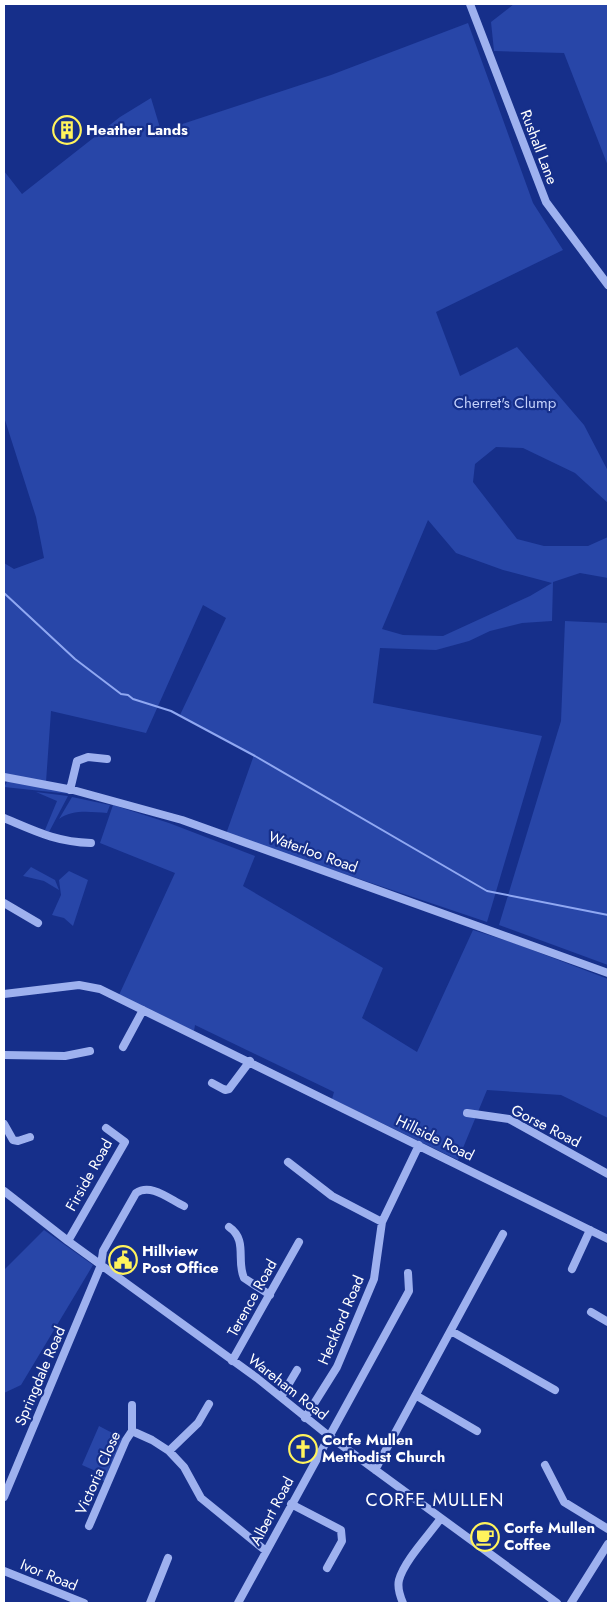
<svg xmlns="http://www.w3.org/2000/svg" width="612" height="1607" viewBox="0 0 612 1607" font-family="Jost,sans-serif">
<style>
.green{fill:#2846a8;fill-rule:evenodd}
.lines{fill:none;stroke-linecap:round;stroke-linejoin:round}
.stream{stroke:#90a8f2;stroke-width:2}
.minor{stroke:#9eb1ef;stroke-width:8}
.labels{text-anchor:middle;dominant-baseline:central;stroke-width:4.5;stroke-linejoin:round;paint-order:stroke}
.poi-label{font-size:15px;font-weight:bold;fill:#fff;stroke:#162f8a;text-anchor:start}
.street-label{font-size:15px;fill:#fff;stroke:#162f8a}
.park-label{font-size:15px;fill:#c4d1fb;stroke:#162f8a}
.quarter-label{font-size:18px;letter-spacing:1px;fill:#fff;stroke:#162f8a}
</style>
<rect width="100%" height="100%" fill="#162f8a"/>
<path class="green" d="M514 4H608V166L564 53 494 51 491 22Z
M468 23 533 203 563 250 436 312 460 376 517 347 584 425 608 471V503L575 473 523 448 496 447 475 464 473 482 517 539 544 546H588L608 537V578L580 573 553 582 552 621 522 623 490 631 469 641 436 650 380 648 373 703 542 736 487 922 226 834 254 755 180 715 226 618 203 605 146 733 51 711 46 782 4 774V563L14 569 44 558 36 517 4 417V171L22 194 120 117 151 98 161 131 331 75ZM428 520 456 553 503 570 552 583 530 596 443 636 403 635 382 629Z
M565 621 608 623V965L499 925 561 721Z
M7 782H12L71 792 70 794 4 787Z
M36 792 68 796 49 832 45 830 57 801Z
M72 797 110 805 107 813C91 812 72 809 59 819Z
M113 805 169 823 255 856 243 886 383 968 362 1018 417 1052 473 930 514 943 608 979V1118L561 1095 487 1090 458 1160 332 1099 334 1092 195 1025 194 1031 119 995 175 873 100 843Z
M31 867 55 880 59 890 44 881 23 876Z
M69 871 88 880 73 926 64 918 52 915 61 895 59 880Z
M44 1230 93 1265 21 1385 4 1393V1270Z
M99 1426 124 1439 106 1482 98 1479 100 1473 82 1465Z"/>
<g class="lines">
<path class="stream" d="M4 593 75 659 121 694 128 695 133 699 171 711 255 756 487 891 608 915"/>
<path class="minor" d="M470 4 546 202 608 285
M4 777 73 790 182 820 608 973
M70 790 77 761 88 757 107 759
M4 818C35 831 56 842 91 843
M4 903 38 923
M4 994 79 985 100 989 608 1239
M123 1047 143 1010
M4 1055 65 1056 90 1051
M212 1083 225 1090 229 1089 250 1061
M467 1113 509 1119 608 1174
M4 1124 13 1140 18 1141 30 1137
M288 1162 332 1196 382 1222
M4 1191 68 1241 257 1378 329 1436 557 1603
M229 1227C248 1240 236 1260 244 1278L270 1295
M68 1241 125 1142 106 1128
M572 1269 590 1230
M591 1312 608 1322
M451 1331 555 1390
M232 1361 299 1242
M417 1396 477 1431
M281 1397 297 1370
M209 1404 198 1423 169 1451 184 1467 201 1498 266 1551
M305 1418 337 1367 374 1279 382 1222 419 1145
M132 1431 152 1440 169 1451
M545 1465 564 1502 608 1529
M375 1470 503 1234
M4 1497 101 1265 103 1251 136 1193C151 1183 169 1199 184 1206
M291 1504 341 1530 342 1541 327 1568
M89 1526 126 1440 132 1431V1405
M4 1571 84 1603
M150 1603 168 1558
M238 1603 409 1291 408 1273
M403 1603C400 1596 397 1588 399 1580 404 1561 429 1535 441 1518
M571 1603 608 1544"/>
</g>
<defs>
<symbol id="building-ring" viewBox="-11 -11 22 22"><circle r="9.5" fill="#162f8a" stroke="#fff35c" stroke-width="1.5"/><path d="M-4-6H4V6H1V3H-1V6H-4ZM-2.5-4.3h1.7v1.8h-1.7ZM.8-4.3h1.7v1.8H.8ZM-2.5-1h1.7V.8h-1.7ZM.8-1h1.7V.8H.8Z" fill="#fff35c"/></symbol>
<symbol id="civic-ring" viewBox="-11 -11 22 22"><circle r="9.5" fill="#162f8a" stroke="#fff35c" stroke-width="1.5"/><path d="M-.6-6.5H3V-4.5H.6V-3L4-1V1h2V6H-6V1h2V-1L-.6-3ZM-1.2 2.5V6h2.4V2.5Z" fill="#fff35c"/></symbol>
<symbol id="church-ring" viewBox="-11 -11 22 22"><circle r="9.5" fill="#162f8a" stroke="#fff35c" stroke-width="1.5"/><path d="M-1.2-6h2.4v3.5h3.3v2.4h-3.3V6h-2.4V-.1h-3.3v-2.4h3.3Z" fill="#fff35c"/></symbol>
<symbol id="cafe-ring" viewBox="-11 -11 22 22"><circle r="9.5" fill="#162f8a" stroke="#fff35c" stroke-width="1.5"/><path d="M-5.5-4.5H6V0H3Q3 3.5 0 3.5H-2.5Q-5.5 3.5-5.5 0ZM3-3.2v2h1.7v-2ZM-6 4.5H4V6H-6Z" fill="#fff35c"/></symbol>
</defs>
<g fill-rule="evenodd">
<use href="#building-ring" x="51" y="114" width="32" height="32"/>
<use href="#civic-ring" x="107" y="1244" width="32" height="32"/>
<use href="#church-ring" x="287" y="1433" width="32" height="32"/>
<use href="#cafe-ring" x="469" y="1521" width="32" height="32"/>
</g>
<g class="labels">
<g class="poi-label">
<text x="86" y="130">Heather Lands</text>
<text x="142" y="1251">Hillview<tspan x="142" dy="17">Post Office</tspan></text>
<text x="322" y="1440">Corfe Mullen<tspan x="322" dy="17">Methodist Church</tspan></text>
<text x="504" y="1528">Corfe Mullen<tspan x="504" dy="17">Coffee</tspan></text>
</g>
<g class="street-label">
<text transform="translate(539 147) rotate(69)">Rushall Lane</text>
<text transform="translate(313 852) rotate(20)">Waterloo Road</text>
<text transform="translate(546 1126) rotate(27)">Gorse Road</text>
<text transform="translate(435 1138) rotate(26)">Hillside Road</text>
<text transform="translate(89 1175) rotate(-61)">Firside Road</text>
<text transform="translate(252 1298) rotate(-61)">Terence Road</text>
<text transform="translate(341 1320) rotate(-67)">Heckford Road</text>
<text transform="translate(40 1376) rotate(-67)">Springdale Road</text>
<text transform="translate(288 1387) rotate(38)">Wareham Road</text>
<text transform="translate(98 1473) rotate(-66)">Victoria Close</text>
<text transform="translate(272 1511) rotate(-62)">Albert Road</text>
<text transform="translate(49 1575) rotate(22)">Ivor Road</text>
</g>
<g class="park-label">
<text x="505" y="403">Cherret's Clump</text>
</g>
<g class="quarter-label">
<text x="435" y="1500">CORFE MULLEN</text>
</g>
</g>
<rect width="612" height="1607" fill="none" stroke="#ffffff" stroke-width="10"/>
</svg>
